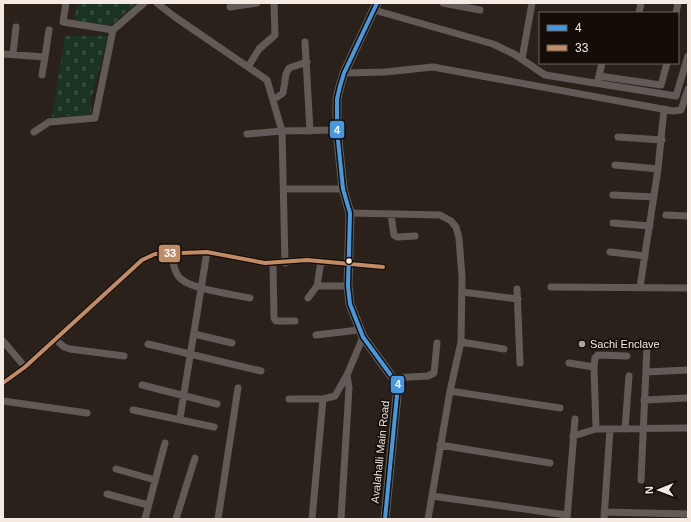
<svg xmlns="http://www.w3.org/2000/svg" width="691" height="522" viewBox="0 0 691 522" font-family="Helvetica,sans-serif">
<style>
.cemetery{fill:url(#cemetery-stones)}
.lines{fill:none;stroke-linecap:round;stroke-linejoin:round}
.minor{stroke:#615a56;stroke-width:7}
.major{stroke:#635b56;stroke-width:9}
.bus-1-casing{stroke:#130c07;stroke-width:7}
.bus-2-casing{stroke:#130c07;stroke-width:7}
.bus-1{stroke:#4699e1;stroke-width:4}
.bus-2{stroke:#c18c65;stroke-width:4}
.bus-dot{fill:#f5eae1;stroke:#130c07;stroke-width:1.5}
.poi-dot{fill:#aea49b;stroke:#130c07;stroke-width:1.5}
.labels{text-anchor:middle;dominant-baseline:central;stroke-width:3.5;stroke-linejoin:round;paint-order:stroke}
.poi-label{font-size:11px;fill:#f5eae1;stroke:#130c07;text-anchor:start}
.street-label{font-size:11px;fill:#f5eae1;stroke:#130c07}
.line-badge{stroke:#130c07;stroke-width:1.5}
.badge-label{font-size:11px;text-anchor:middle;font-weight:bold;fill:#fff}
</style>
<defs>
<pattern id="cemetery-stones" width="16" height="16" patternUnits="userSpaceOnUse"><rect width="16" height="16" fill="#1a3423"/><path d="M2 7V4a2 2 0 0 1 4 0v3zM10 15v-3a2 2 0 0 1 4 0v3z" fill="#314838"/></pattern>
</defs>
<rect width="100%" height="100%" fill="#2a221a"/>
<path class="cemetery" d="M78 3H136L111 26 74 20Z
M65 36H108L90 103 92 114 52 117Z"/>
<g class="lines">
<path class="minor" d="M65 3H66L63 22 113 30
M157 3 175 17 267 80 282 131 337 130
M443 3 480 10
M230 7 257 3
M374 10 493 44 514 54 545 75 676 96 688 56
M639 13 641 3
M676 13 678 3
M305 42 310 131
M3 54 45 57 42 75
M13 54 16 27
M45 57 49 30
M522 59 532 3
M248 67 259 49 275 35 274 3
M344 73 385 72 433 67 673 111 681 110 688 89
M599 76 661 85 667 63
M598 80 602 63
M273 100 283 93 286 74 289 68 307 62
M34 132 49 122 95 118 113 30 144 3
M247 134 282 131 285 263
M618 137 662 140
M615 165 658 169
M284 189H343
M613 195 654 197
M350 213 440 215 451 221 456 227 459 238 462 277 461 342 450 391 428 519
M391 215 394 235 397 237 415 236
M666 215 688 216
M613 223 650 226
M610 252 645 256
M172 254C173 262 174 273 181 279 194 290 232 294 250 298
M273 263 274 318 276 321H295
M317 286H348
M551 287 688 288
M640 287 658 169 664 109
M517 289 520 363
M462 292 518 299
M308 298 317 286 321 261
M194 334 232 343
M316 335 359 330
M55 339 64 347 70 349 124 356
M3 341 25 367
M461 342 504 349
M148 344 261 371
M569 363 594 367
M646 372 688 370
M393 378 428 376 434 373 437 343
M3 383 25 367 142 260 155 254 207 252 265 263 307 260 383 267
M142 385 217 404
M450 391 560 408
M289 399H323
M644 400 688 398
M3 401 87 413
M133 410 214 427
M180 418 207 252
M596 429 594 367 595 358 598 355 627 356
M625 429 629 376
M573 436 596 429 688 428
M440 445 550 463
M116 469 155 480
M641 480 647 347
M107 494 148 505
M432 496 567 515
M604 512 688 514
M145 519 165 443
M176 519 195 458
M218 519 238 388
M312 519 323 399 335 396 347 375
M341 519 349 388 347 375 363 337
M567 519 575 419
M604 519 610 429"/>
<path class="major" d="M377 3 344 73 340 86 337 99V130L343 189 350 213 348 286 350 304 363 337 398 385 385 519"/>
<defs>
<path id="bus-1" d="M377 3 344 73 340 86 337 99V130L343 189 350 213 348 286 350 304 363 337 398 385 385 519"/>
<path id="bus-2" d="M3 383 25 367 142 260 155 254 207 252 265 263 307 260 383 267"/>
</defs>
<use href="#bus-1" class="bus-1-casing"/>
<use href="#bus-2" class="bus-2-casing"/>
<use href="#bus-1" class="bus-1"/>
<use href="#bus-2" class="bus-2"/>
</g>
<circle class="bus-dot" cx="349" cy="261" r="3.5"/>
<circle class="poi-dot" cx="582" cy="344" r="4"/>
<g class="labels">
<g class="poi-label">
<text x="590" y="344">Sachi Enclave</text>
</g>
<g class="street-label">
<text transform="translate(380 452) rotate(-84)">Avalahalli Main Road</text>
</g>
</g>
<g class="line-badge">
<rect x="329" y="120" width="16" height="19" rx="4" fill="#4699e1"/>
<rect x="158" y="244" width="23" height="19" rx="4" fill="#c18c65"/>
<rect x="390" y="375" width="15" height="19" rx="4" fill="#4699e1"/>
</g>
<g class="badge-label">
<text x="337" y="134">4</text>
<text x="170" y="257">33</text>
<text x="398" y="388">4</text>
</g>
<rect width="691" height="522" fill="none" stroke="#f5eae1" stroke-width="8"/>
<rect x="539" y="12" width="140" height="52" fill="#130c07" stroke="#6d655e"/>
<rect x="547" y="25" width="20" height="6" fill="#4699e1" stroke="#6d655e"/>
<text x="575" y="32" font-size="12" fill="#f5eae1">4</text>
<rect x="547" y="45" width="20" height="6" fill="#c18c65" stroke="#6d655e"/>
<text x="575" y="52" font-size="12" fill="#f5eae1">33</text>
<g transform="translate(659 490) rotate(269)" stroke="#130c07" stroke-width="3" paint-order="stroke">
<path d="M0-3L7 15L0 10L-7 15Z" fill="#f5eae1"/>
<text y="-6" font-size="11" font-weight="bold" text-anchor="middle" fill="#f5eae1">N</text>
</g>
</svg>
